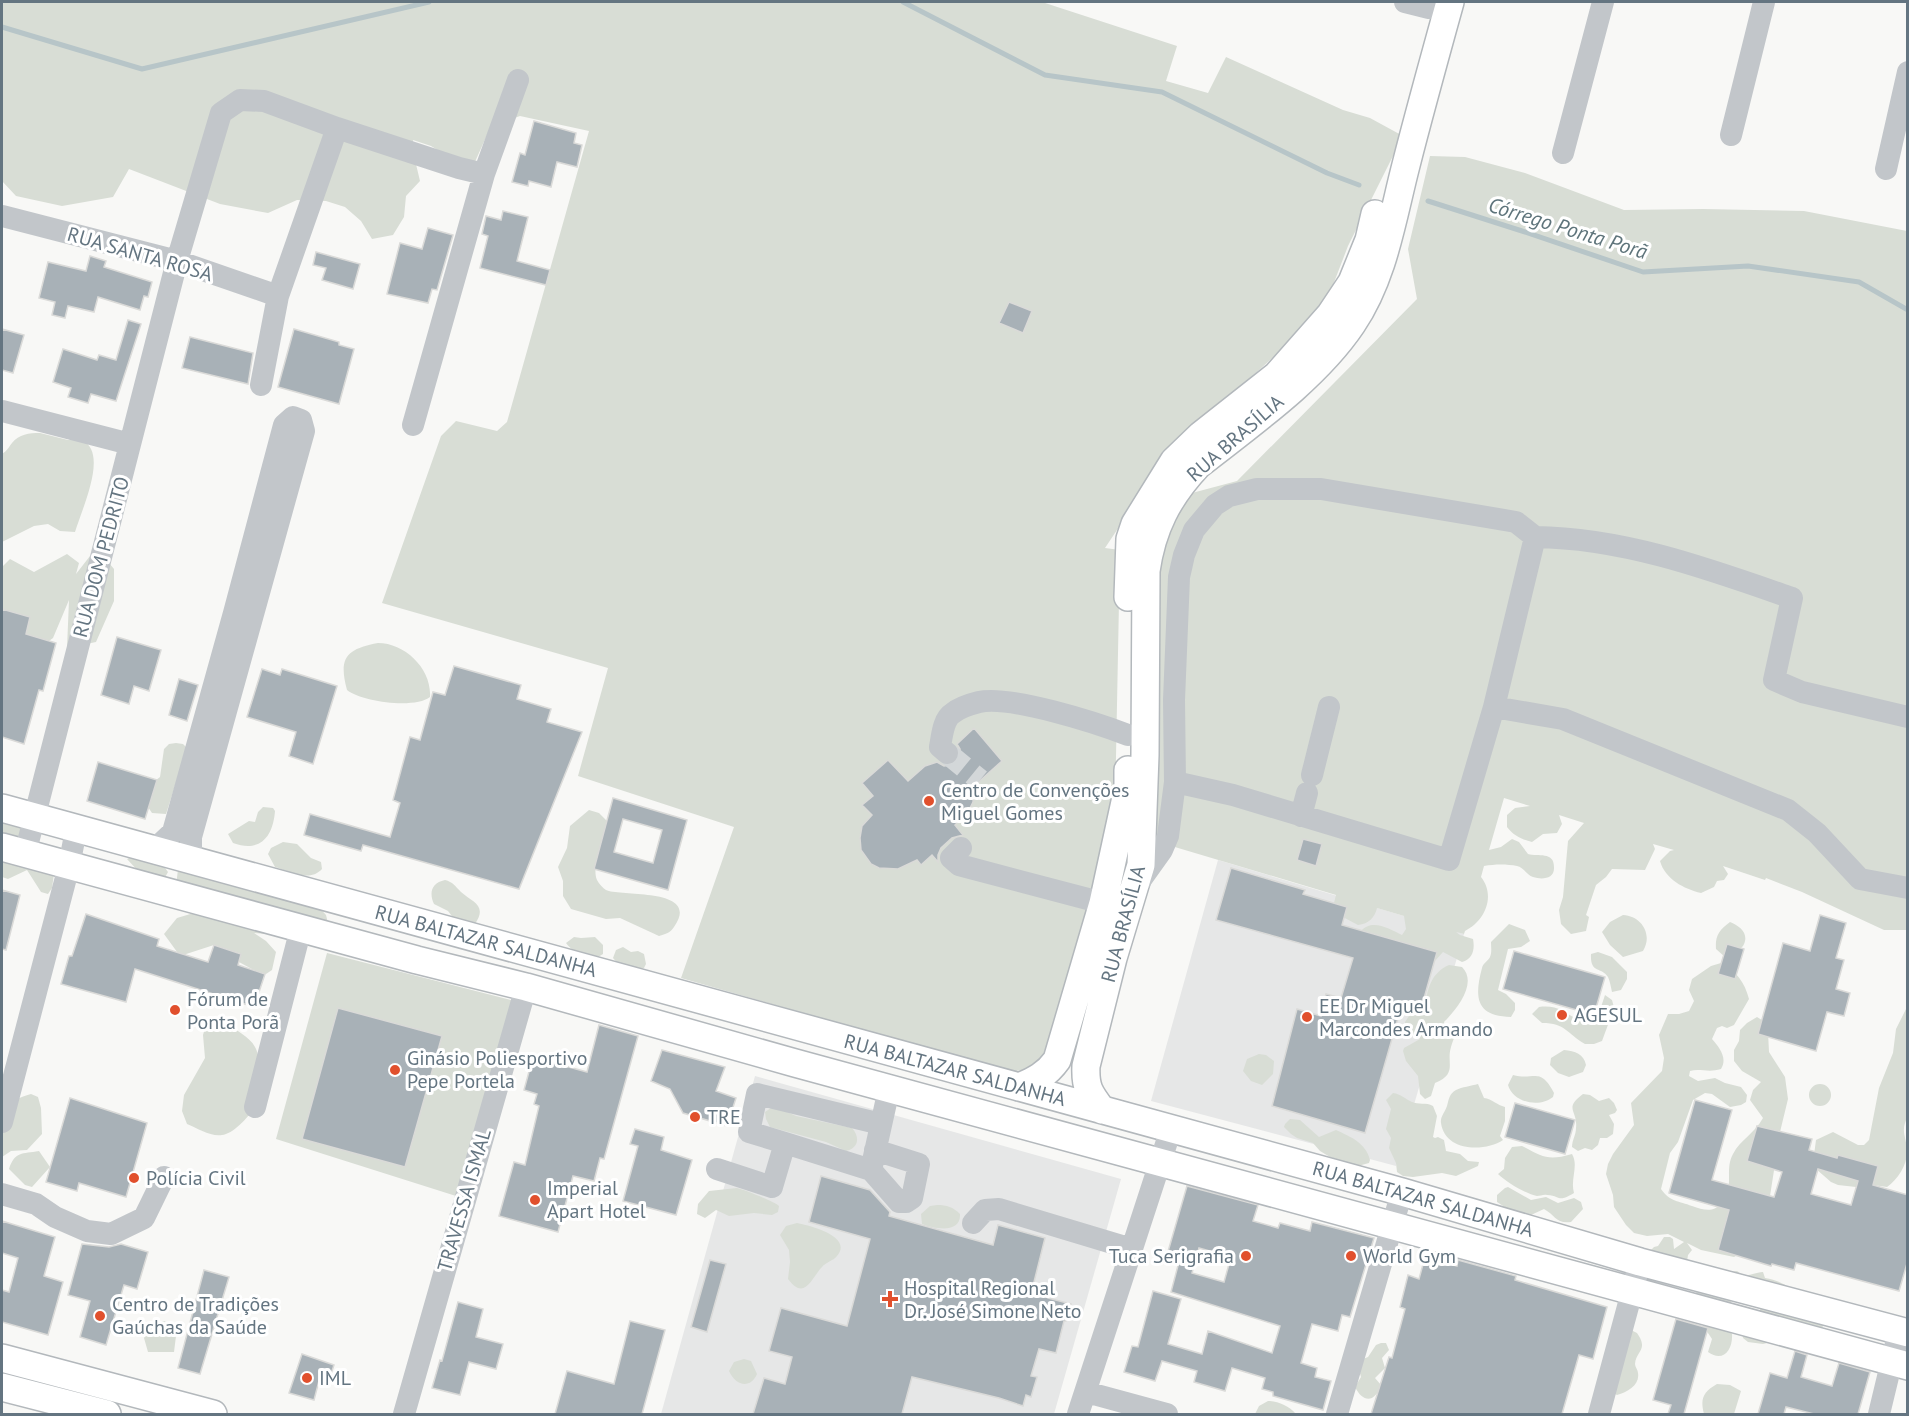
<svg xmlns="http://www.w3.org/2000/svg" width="1909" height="1416" viewBox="0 0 1909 1416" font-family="'PT Sans',sans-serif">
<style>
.built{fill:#e6e7e7}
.green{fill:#d8ddd5}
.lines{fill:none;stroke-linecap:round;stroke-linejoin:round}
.stream{stroke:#b7c5c8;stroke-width:5}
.building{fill:#a8b1b7;stroke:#dadad8;stroke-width:1.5;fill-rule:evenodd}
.minor-tunnel{stroke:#d3d7d9;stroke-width:22;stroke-dasharray:22 11;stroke-linecap:butt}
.major-casing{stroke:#b3b8bc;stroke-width:30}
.minor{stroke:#c2c6ca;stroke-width:22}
.major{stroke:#fff;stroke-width:27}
.poi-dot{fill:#e1502d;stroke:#fff;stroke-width:2}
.labels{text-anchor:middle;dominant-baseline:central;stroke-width:6;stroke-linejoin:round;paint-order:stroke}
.street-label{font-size:20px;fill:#647581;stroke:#fff}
.poi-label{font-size:20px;fill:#647581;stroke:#fff;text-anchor:start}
.water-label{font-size:21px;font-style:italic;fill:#5e747b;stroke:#fff}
</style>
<rect width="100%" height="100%" fill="#f8f8f6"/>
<path class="built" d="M1218 860 1464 934 1396 1166 1151 1101Z
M755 1076 1121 1179 1054 1414H661Z"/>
<path class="green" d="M2 2H1042L1177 46 1166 81 1208 93 1226 57 1343 110 1370 118 1403 136 1348 246 1333 285 1319 309 1303 330 1204 420 1139 497 1105 548 1120 550 1115 808 1047 1050C1036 1066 1024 1073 1005 1071L681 978 734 827 578 776 608 668 382 603 441 436 456 421 497 431 507 422 589 131 520 116 491 126 474 164 449 157 431 146 413 140 415 160 420 181 406 196 404 217 393 235 372 239 361 221 345 207 326 201 297 200 268 213 220 204 129 169 113 197 62 206 16 196 2 181Z
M1430 156 1465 157 1525 173 1624 210 1703 209 1804 211 1907 231V930H1884L1802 892 1766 878 1765 880 1723 866 1728 874 1724 880 1717 881 1714 887 1701 893C1684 889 1665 879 1660 861L1670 851 1674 850 1653 844 1655 849 1645 870 1612 869 1606 877 1596 885 1586 915 1589 917 1586 931 1571 934 1561 924 1559 910 1563 897 1568 841 1584 823 1559 815 1562 824 1557 833 1543 834 1532 842C1521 839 1514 836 1507 827V815L1515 808 1530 806 1504 798 1489 850 1501 847 1512 839 1519 842 1528 854C1538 857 1554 851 1554 867 1555 879 1542 880 1533 877 1527 875 1523 867 1517 866 1507 864 1495 864 1484 866L1481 877C1496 896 1485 921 1465 931L1464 934 1456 932 1460 935 1473 939C1475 949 1473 959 1462 962L1443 952 1434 962 1361 931C1372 918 1390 929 1402 935L1406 929 1404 916 1377 908C1375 917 1369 924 1358 925L1341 916 1334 903 1336 895 1148 839 1151 580 1177 497 1237 481 1417 299 1408 249Z
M40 433 68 440 82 438C85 441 89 445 91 449 101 469 81 512 75 532L60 531 48 524 34 526 2 542V454C7 451 8 448 12 443 19 434 29 433 40 433Z
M67 554 79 563 76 574 90 556 104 557 114 569V601L96 642 67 648 69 600 53 638 42 646 26 634 3 610 2 567 10 559 34 572Z
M378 643C405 643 432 669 430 697 415 709 362 702 347 690 338 657 347 649 378 643Z
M176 743 183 744 187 748 166 814 152 813 148 807 151 784 160 777 164 749 169 744Z
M2 800 12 803 26 836 13 837 55 867 52 888 48 894 41 892 27 870 8 879 2 877V834L7 835 2 833Z
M263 807 273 808 275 811C273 837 260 853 233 843L228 834 249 821 255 822 258 812Z
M589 810 599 813 608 822C604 836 591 867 597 880 599 884 603 888 606 890 621 897 702 887 674 927 670 933 666 934 659 936L620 918 606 919 571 909 563 896V881L558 867 567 848 570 826Z
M283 842 297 844 311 858 321 862 322 869C309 883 289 871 275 867L268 854 271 848Z
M140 853 160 861 168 872 163 881 150 884 127 859Z
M178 869 315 903 326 915 328 923 280 935 254 933 266 941 276 952 272 970 266 974 259 973 215 949 214 945 180 956 164 934 177 918 197 912 176 886Z
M445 880C453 882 455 886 461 892 472 902 488 905 475 924L471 925 455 920 448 911 434 904C429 893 431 883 445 880Z
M1623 915C1642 916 1653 935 1643 951L1623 957 1610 945 1602 932 1610 922Z
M1730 922C1740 926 1750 934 1743 946 1739 951 1730 954 1725 957L1716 949C1715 936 1719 930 1730 922Z
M1509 924 1525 930 1530 941 1521 947 1508 949 1498 990 1506 994 1515 1003V1010L1511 1017C1476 1016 1474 998 1482 968 1483 963 1488 961 1490 957 1492 953 1491 946 1491 942Z
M574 937 581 938 595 937 603 945V954C592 963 573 953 566 943Z
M623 947 631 952 638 951 644 954 646 964 644 968C634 972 619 966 613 958L616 950Z
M1598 952 1612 957 1627 972V979L1621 990 1612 992C1611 988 1610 981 1608 977 1601 966 1590 974 1591 954Z
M327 953 515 1001 456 1196 276 1139Z
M1721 963C1736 970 1745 983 1749 999L1734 1025 1727 1028 1722 1026 1717 1028 1712 1039C1719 1047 1728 1058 1721 1069 1708 1073 1700 1068 1690 1071L1689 1076 1698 1081 1715 1078 1725 1083 1741 1087 1747 1095 1746 1102 1741 1105 1730 1107 1712 1094 1705 1093 1693 1100 1678 1142 1670 1153 1661 1189C1670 1202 1679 1201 1692 1206 1704 1210 1713 1213 1722 1203 1735 1188 1724 1170 1733 1154 1740 1140 1755 1133 1763 1118L1750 1100 1753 1090 1761 1082 1742 1071 1734 1061V1050L1739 1041 1740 1030 1747 1023 1757 1017 1765 1022 1768 1032 1769 1052 1785 1077 1788 1099 1780 1132 1770 1196 1745 1251 1734 1257 1701 1250 1687 1243 1692 1250 1688 1255 1687 1262 1649 1252 1654 1247 1658 1246 1664 1237H1670L1673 1239 1674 1249 1684 1242 1668 1234 1647 1236 1634 1233 1626 1225 1614 1207 1613 1195 1606 1174 1608 1164 1613 1154 1634 1125 1631 1103 1662 1071 1664 1058 1659 1035 1668 1014H1679L1689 1011 1694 1001 1689 990 1692 979 1711 966Z
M1449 965 1462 967C1478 983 1457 1009 1444 1022L1445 1025H1455L1456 1028C1456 1035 1453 1040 1451 1047 1446 1063 1458 1074 1435 1083L1431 1096 1425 1099 1420 1094 1418 1076 1406 1061 1403 1051 1404 1048 1420 1039C1413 1036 1405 1032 1405 1022L1409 1016 1425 1008C1427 989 1431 973 1449 965Z
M1605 995 1612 1000 1616 1015 1609 1022 1602 1041 1594 1044H1585C1566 1033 1566 1023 1542 1023L1532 1014 1539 1007C1563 1004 1566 1018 1587 1022L1599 1013Z
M1907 1007 1908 1116C1900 1131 1906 1135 1907 1150 1908 1164 1898 1179 1887 1187L1873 1185 1874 1189 1838 1185 1831 1182 1808 1162 1814 1155 1816 1140 1833 1132 1858 1145H1864L1869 1140 1879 1088 1893 1053 1896 1029Z
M225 1024C235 1029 250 1037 255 1047 260 1055 262 1083 261 1093 260 1105 236 1134 222 1135 211 1137 197 1128 187 1124L182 1111 184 1095 205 1058 203 1035 205 1028Z
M1564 1050C1575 1051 1584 1054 1586 1065L1583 1072 1569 1077 1558 1073 1550 1065 1551 1058Z
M1259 1054 1266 1055 1274 1061 1273 1074 1262 1085 1251 1081 1243 1071 1247 1059Z
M1513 1075C1534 1081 1540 1066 1554 1093L1553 1097C1540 1108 1513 1103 1508 1085Z
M1478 1084 1484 1098C1492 1099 1497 1105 1505 1107V1121L1500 1136 1503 1140C1485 1152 1445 1152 1441 1123 1440 1117 1445 1112 1447 1106 1449 1099 1449 1094 1456 1090 1462 1087 1471 1086 1478 1084Z
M1809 1095a11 11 0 1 1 22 0a11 11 0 1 1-22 0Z
M1393 1093C1401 1094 1405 1099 1412 1102 1418 1105 1426 1102 1433 1106L1437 1116 1433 1137 1435 1138 1438 1137 1444 1140 1446 1151 1460 1154 1468 1161 1479 1162 1478 1166 1456 1176 1442 1173 1413 1177 1403 1176 1397 1172 1396 1163 1389 1148 1391 1138 1386 1129 1391 1109 1386 1100Z
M31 1094 38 1097 41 1108 42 1134 27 1150 11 1151 2 1157V1112C7 1102 20 1097 31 1094Z
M1583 1094 1590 1095 1599 1101 1609 1098 1614 1103 1617 1110 1615 1113 1609 1115 1614 1124 1613 1134 1607 1138H1600L1598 1145 1592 1150 1585 1148 1578 1151 1572 1147C1572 1140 1576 1135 1576 1128 1578 1110 1563 1109 1583 1094Z
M771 1108H778L796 1116 852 1128C860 1137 859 1148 846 1151L826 1142 770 1127 766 1119 765 1112Z
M1290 1119 1300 1120 1319 1137 1336 1130C1351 1137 1366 1143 1370 1160L1369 1163 1358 1166 1330 1157 1320 1151 1313 1143 1297 1138 1291 1134 1284 1127 1285 1124Z
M1522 1146C1543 1157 1548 1161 1572 1154 1579 1166 1570 1179 1574 1193 1557 1203 1562 1196 1547 1195 1544 1194 1540 1196 1537 1196 1526 1194 1506 1182 1498 1174L1504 1169 1505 1158 1512 1147Z
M39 1151 50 1167 32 1187 25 1185 9 1169C15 1151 22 1154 39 1151Z
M1508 1187 1531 1200 1546 1197 1558 1203 1574 1198 1581 1202 1583 1209 1571 1222C1556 1224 1555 1215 1544 1209L1531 1215H1521L1514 1213 1497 1202V1195L1505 1188Z
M737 1188C743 1189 775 1202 779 1206L778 1212 772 1215 754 1213 729 1216 716 1210 705 1218 697 1214 698 1204 709 1191Z
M937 1205C947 1205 953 1207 960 1214 961 1234 935 1229 922 1224L921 1214 930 1206Z
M797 1223C808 1225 854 1236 837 1256 833 1261 826 1262 822 1267 812 1277 805 1302 788 1279L790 1262 789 1250 780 1235 786 1226Z
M1737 1271C1747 1279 1751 1273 1763 1272L1765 1278C1794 1283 1804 1301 1824 1322L1822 1329 1763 1344 1748 1342 1743 1338 1742 1331 1759 1313 1761 1307 1735 1297 1730 1303V1316L1728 1329 1732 1334C1733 1350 1723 1363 1708 1352L1712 1339 1700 1321 1704 1302 1695 1291 1693 1284 1723 1273Z
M164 1321 177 1328 174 1352H148L144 1338 152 1323Z
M1631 1330 1637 1333C1649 1350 1636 1351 1635 1364 1635 1367 1638 1370 1638 1373 1640 1385 1628 1392 1617 1395L1611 1392Z
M1381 1343H1386L1389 1350 1382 1358 1385 1368 1375 1378 1381 1385C1375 1403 1363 1403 1355 1387L1361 1377 1359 1370 1363 1359 1368 1357 1376 1345Z
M744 1359 751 1361 757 1374C750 1390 735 1385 729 1371L734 1362Z
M1717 1384 1730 1385 1741 1391 1734 1414H1704C1700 1399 1703 1392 1717 1384Z
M1268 1401C1278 1401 1289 1406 1296 1414H1255L1259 1406Z"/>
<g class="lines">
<path class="stream" d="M903 2 1045 75 1162 92 1327 173 1359 185
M2 27 142 69 429 2
M1428 201 1522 231 1643 272 1748 266 1859 282 1908 310"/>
</g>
<path class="building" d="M534 121 576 133 574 143 582 145 577 167 557 162 551 187 529 181 528 186 512 182 520 153 525 155Z
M503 211 528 217 517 261 550 270 546 285 480 268 488 236 482 234 486 216 501 220Z
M428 228 453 235 437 290 432 289 428 303 387 294 400 243 422 249Z
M316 252 360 264 353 289 322 280 326 268 313 265Z
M90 256 106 261 104 267 152 282 148 297 144 296 140 310 98 297 94 312 68 306 65 318 52 315 55 302 39 298 48 262 86 271Z
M1009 302 1032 311 1023 333 999 323Z
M128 320 141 324 116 401 91 394 88 403 68 397 71 388 53 382 63 349 97 360 99 355 116 360Z
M2 329 24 335 13 373 2 370Z
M294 329 339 342V345L354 349 339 404 278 387Z
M190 337 253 353 248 384 182 368Z
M2 609 30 617 26 634 56 643 43 691 39 690 24 744 2 737Z
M117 637 161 650 149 691 134 686 129 704 101 695Z
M454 666 521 685 517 699 551 709 547 722 582 732 519 889 363 845 361 851 304 835 310 814 390 837 400 803 393 800 410 737 420 740 433 692 445 695Z
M262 669 280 675 282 669 337 686 313 764 289 756 296 732 247 717Z
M179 679 198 685 187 721 169 715Z
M974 728 1002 761 974 786 973 802 968 812 955 825 963 835 952 838 941 848 938 855V862L932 855 921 865 917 860 898 869 879 868 871 864 861 850 860 838 862 826 872 815 862 805 873 796 862 783 888 760 908 781 925 766 937 762 944 766 952 765 957 762 960 756V749L957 744Z
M98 762 157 780 145 819 87 801Z
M613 798 687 820 668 890 594 869ZM623 819 662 830 653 863 614 852Z
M1303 839 1322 844 1316 866 1297 860Z
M1231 868 1305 890 1303 894 1347 907 1342 925 1437 952 1421 1009 1402 1004 1365 1133 1272 1106 1297 1009 1321 1016 1326 994 1341 998 1353 958 1216 920Z
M2 890 20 895 6 950 2 949Z
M86 914 159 939 157 946 208 962 214 945 241 954 238 965 265 974 254 1007 135 969 126 1002 61 984 69 956H72Z
M1820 915 1846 923 1836 958 1844 960 1836 989 1850 993 1844 1016 1827 1012 1816 1051 1758 1034 1783 943 1810 951Z
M1727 944 1744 949 1735 979 1718 974Z
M1514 951 1605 977 1594 1015 1503 989Z
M338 1008 442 1036 405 1167 302 1139Z
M599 1025 638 1036 604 1159 600 1158 594 1181 573 1176 558 1232 499 1216 514 1162 525 1165 539 1106 534 1104 537 1094 524 1090 533 1057 587 1072Z
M662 1050 725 1067 716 1091 736 1098 727 1126 683 1113 670 1089 651 1081Z
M70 1098 147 1123 126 1197 79 1183 77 1191 46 1182Z
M1695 1100 1732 1110 1712 1180 1774 1197 1782 1172 1747 1161 1757 1126 1812 1139 1809 1150 1837 1158 1838 1155 1878 1166 1873 1185 1908 1195V1260L1899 1291 1796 1263 1794 1270 1772 1264 1771 1266 1718 1250 1729 1210 1669 1193ZM1818 1169 1858 1181 1851 1205 1811 1194Z
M1515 1103 1575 1120 1565 1154 1505 1137Z
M635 1129 664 1137 661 1150 692 1160 676 1215 623 1201 638 1146 630 1144Z
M821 1176 870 1190 890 1212 889 1216 993 1245 998 1225 1045 1238 1032 1290 1049 1294 1048 1298 1071 1304 1066 1321H1064L1056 1353 1039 1349 1031 1376 1037 1377 1031 1397 1026 1395 1023 1406 999 1398 912 1377 902 1414H753L764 1378 785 1384 792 1357 769 1351 781 1308 847 1326 870 1239 809 1222Z
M1187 1186 1258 1205 1253 1221 1278 1228 1280 1223 1310 1231 1312 1222 1374 1238 1350 1317 1342 1315 1338 1331 1312 1324 1301 1363 1317 1368 1315 1377 1331 1381 1323 1410 1273 1396V1392L1262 1389 1265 1378 1232 1368 1225 1391 1194 1382 1197 1371 1162 1361 1155 1381 1124 1372 1132 1346 1138 1347 1153 1291 1181 1299 1168 1344 1202 1354 1208 1331 1272 1353 1280 1326 1171 1292 1180 1258 1167 1255ZM1199 1248 1231 1257 1224 1282 1192 1273Z
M2 1221 55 1237 44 1276 63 1282 48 1335 2 1322V1290L9 1292 18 1258 2 1253Z
M82 1244 109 1247 121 1244 148 1252 137 1289 124 1285 106 1345 80 1337 90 1301 68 1295Z
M1425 1257 1457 1266 1458 1260 1516 1276 1515 1280 1607 1307 1593 1359 1579 1355 1562 1414H1371L1389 1357 1392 1358 1405 1309 1400 1307 1408 1275 1419 1279Z
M710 1260 726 1264 707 1332 691 1327Z
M204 1270 229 1277 200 1374 178 1368Z
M458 1302 483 1309 476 1337 503 1344 496 1369 469 1362 460 1395 432 1388 440 1360 442 1361Z
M1676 1319 1708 1328 1684 1414H1668L1671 1405 1653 1400Z
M630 1321 665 1330 642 1414H555L567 1371 614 1384Z
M1795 1351 1807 1355 1801 1377 1832 1386 1839 1363 1870 1372 1858 1414H1814L1786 1407 1784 1414H1758L1770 1373 1787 1378Z
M302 1354 334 1365 329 1380 320 1377 314 1400 289 1393Z"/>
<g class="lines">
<path class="minor-tunnel" d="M947 753 980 780"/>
<defs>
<path id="major" d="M1128 597 1130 539 1135 524 1174 461 1201 435 1277 375 1330 315 1352 282 1369 240 1375 214
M2 808 1402 1192 1640 1262 1908 1333
M2 847 417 960 526 987 795 1063 1908 1366
M1019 1087C1035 1081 1047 1074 1057 1060L1103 903 1128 788V770
M1102 1110C1089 1093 1085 1087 1086 1066L1113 958 1141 865 1145 755 1146 571C1152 528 1168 497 1198 465 1250 424 1315 379 1352 324 1384 277 1392 219 1406 165 1420 110 1435 56 1450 2
M2 1358 213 1414
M2 1387 107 1414"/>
</defs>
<use href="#major" class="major-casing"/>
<path class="minor" d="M1405 2 1429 8
M1731 135 1764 2
M1563 153 1603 2
M1886 169 1908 72
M2 216 177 261 278 296
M261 385 278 296 337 128
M2 411 130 444
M413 425 484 174 518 80
M1535 537C1624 538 1709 569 1792 598L1774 680 1802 692 1908 717
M1494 707 1563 719 1788 810 1817 833 1860 879 1908 888
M947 753 940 747C942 736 943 719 953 713 959 708 971 704 979 702 1010 695 1097 723 1128 735
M1312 775 1329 707
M1301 816 1307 793
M961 848 951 858 959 865 1103 903
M154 850 173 832 234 613 284 425 293 417 301 420 304 431 191 837V860
M25 854 177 261 221 113 240 100 264 101 337 128 459 168 484 174
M1137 885 1162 850 1168 836 1175 782 1233 795 1449 860 1494 707 1535 537 1516 522 1321 489H1257L1229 496 1215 505 1194 530 1184 555 1179 577 1174 700 1175 782
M255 1107 301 928
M2 1122 69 866 76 830
M785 1143 749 1132 757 1094 881 1124
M717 1169 772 1187 785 1143 871 1170 889 1089
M871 1170 899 1202H906L912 1198 919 1164 875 1150
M2 1194 36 1204 55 1217 87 1231 111 1234 144 1218 164 1177
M973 1223 985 1210 999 1209 1132 1249
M1086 1392 1167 1414
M404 1414 526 987
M1078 1414 1171 1129
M1337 1414 1402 1192
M1599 1414 1640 1262
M1879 1414 1899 1331"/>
<use href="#major" class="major"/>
</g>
<g class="poi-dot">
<circle cx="929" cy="801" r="6"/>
<circle cx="175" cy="1010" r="6"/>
<circle cx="1562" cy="1015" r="6"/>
<circle cx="1307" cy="1017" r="6"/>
<circle cx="395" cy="1070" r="6"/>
<circle cx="695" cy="1117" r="6"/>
<circle cx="134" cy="1178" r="6"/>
<circle cx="535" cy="1200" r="6"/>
<circle cx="1246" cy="1256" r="6"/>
<circle cx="1351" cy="1256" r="6"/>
<path d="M887 1290h6v6h6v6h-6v6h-6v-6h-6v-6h6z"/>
<circle cx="100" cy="1316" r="6"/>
<circle cx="307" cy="1378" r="6"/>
</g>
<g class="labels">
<g class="street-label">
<text transform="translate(140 254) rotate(16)">RUA SANTA ROSA</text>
<text transform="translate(1235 438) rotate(-41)">RUA BRASÍLIA</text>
<text transform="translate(101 557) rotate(-75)">RUA DOM PEDRITO</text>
<text transform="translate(1123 924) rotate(-75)">RUA BRASÍLIA</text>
<text transform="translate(486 941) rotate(15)">RUA BALTAZAR SALDANHA</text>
<text transform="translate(955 1070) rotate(15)">RUA BALTAZAR SALDANHA</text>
<text transform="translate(1423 1199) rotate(16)">RUA BALTAZAR SALDANHA</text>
<text transform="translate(464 1200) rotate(-74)">TRAVESSA ISMAL</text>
</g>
<g class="poi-label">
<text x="941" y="790">Centro de Convenções<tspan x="941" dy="23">Miguel Gomes</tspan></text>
<text x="187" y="999">Fórum de<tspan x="187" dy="23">Ponta Porã</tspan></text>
<text x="1319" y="1006">EE Dr Miguel<tspan x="1319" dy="23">Marcondes Armando</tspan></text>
<text x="1574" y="1015">AGESUL</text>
<text x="407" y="1058">Ginásio Poliesportivo<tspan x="407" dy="23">Pepe Portela</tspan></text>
<text x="707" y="1117">TRE</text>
<text x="146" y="1178">Polícia Civil</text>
<text x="547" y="1188">Imperial<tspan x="547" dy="23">Apart Hotel</tspan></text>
<text x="1234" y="1256" text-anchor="end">Tuca Serigrafia</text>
<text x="1363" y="1256">World Gym</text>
<text x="904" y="1288">Hospital Regional<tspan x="904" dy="23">Dr. José Simone Neto</tspan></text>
<text x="112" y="1304">Centro de Tradições<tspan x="112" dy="23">Gaúchas da Saúde</tspan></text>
<text x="319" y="1378">IML</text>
</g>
<g class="water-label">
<text transform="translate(1568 228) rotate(17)">Córrego Ponta Porã</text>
</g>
</g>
<rect width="1909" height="1416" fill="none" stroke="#647581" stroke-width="6"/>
</svg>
